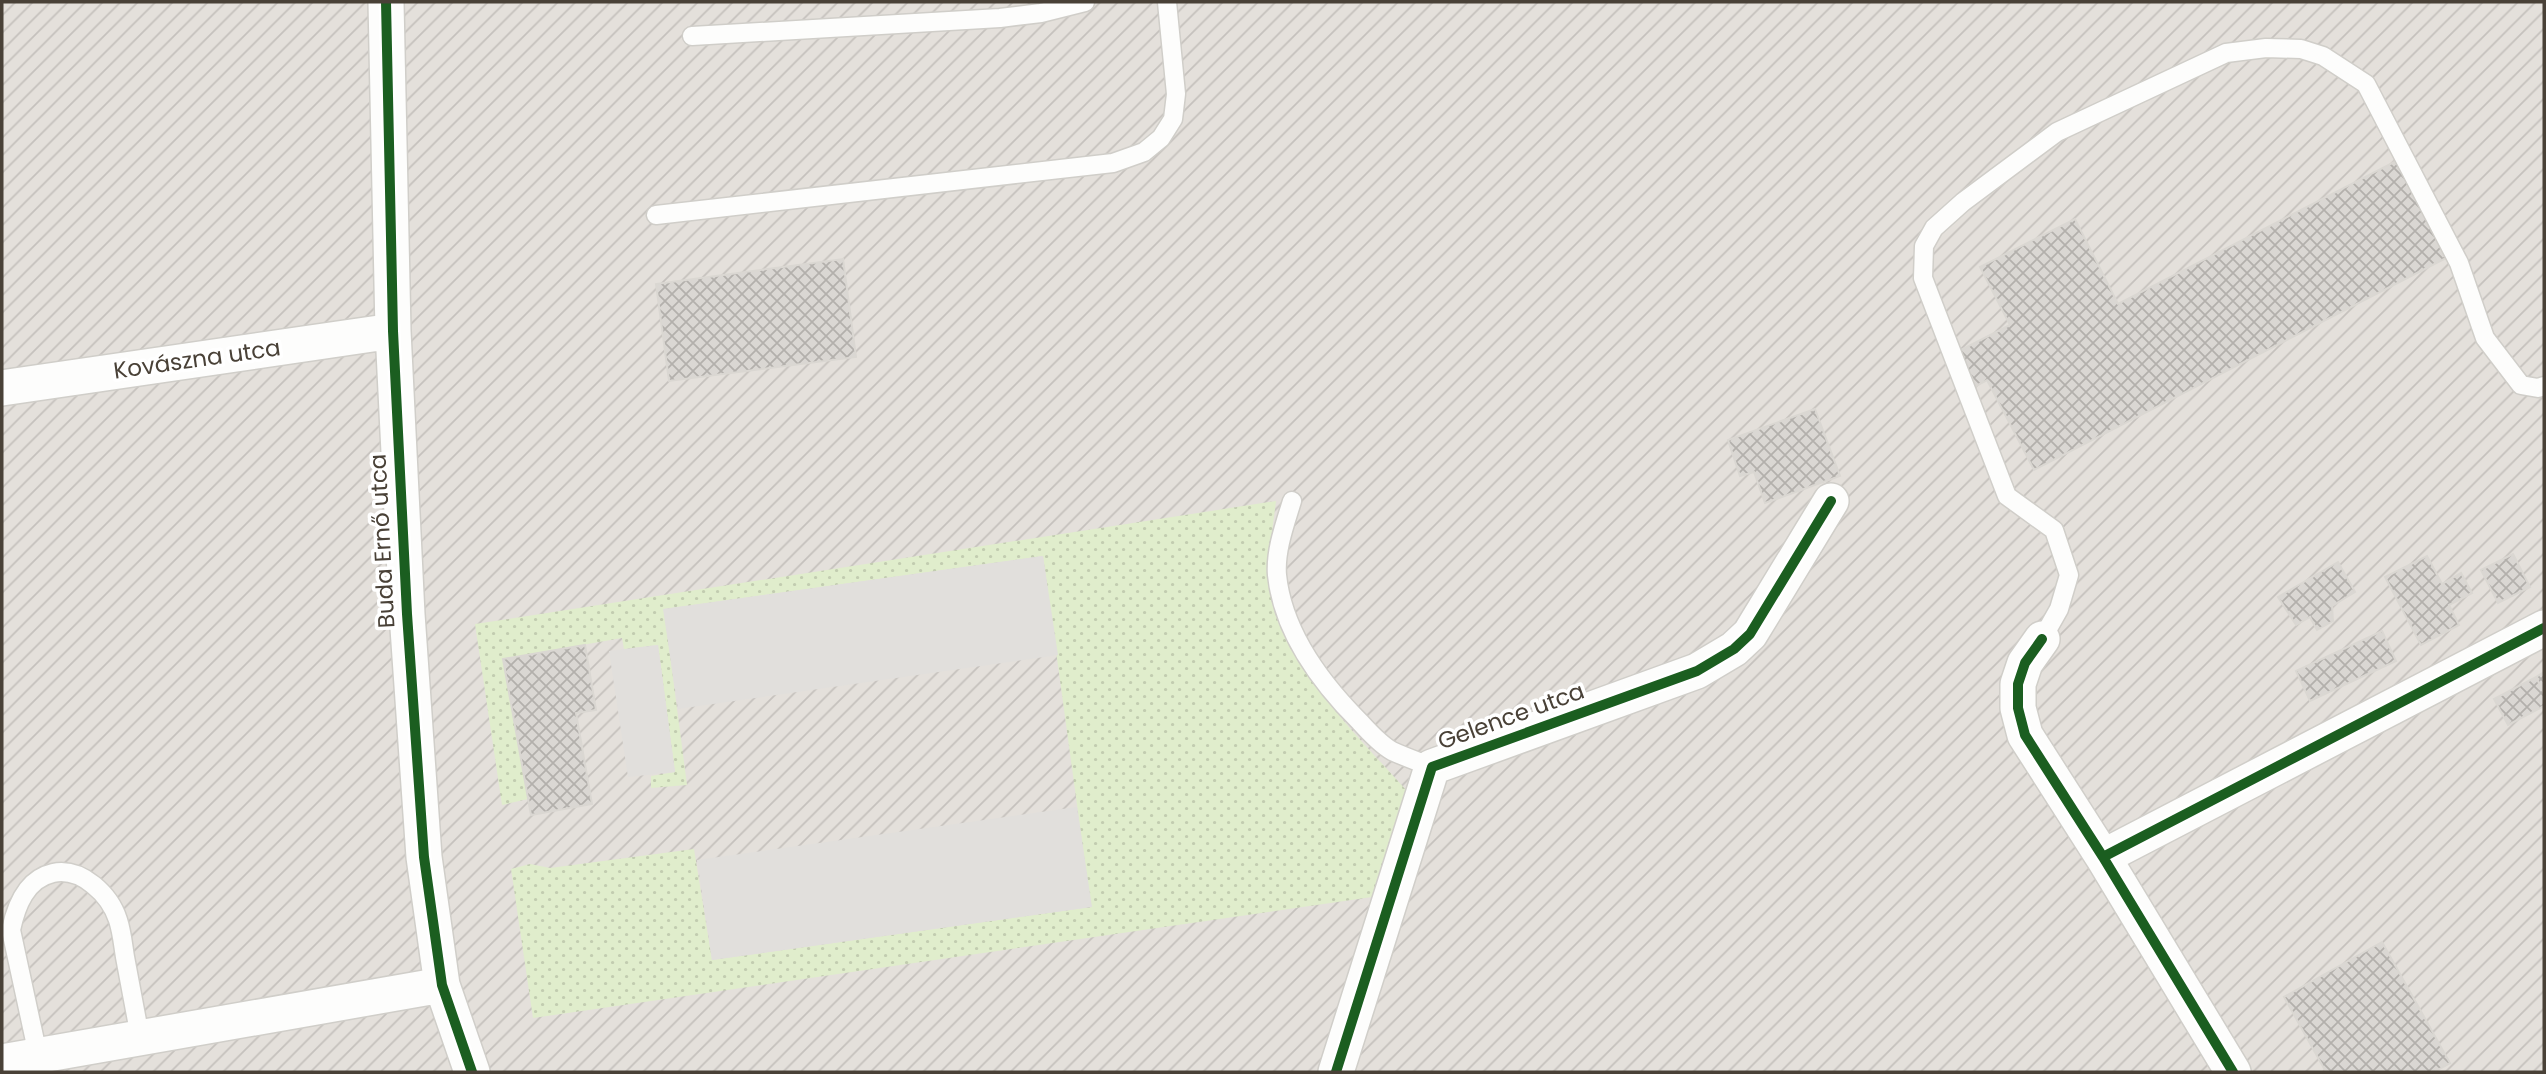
<svg xmlns="http://www.w3.org/2000/svg" width="2546" height="1074" viewBox="0 0 2546 1074" font-family="Poppins,sans-serif">
<style>
.industrial{fill:url(#industrial-furrows)}
.grass{fill:url(#grass-dots)}
.parking{fill:#e1dfdc}
.building{fill:url(#building-cross-hatch);stroke:#dad7d2;stroke-width:2}
.lines{fill:none;stroke-linecap:round;stroke-linejoin:round}
.service-casing{stroke:#d0cec9;stroke-width:21}
.minor-casing{stroke:#d0cec9;stroke-width:38}
.service{stroke:#fdfdfc;stroke-width:18}
.minor{stroke:#fdfdfc;stroke-width:35}
.cycleway-casing{stroke:#fff;stroke-width:15}
.cycleway{stroke:#1b5e20;stroke-width:10}
.labels{text-anchor:middle;dominant-baseline:central;stroke-width:7;stroke-linejoin:round;paint-order:stroke}
.street-label{font-size:23px;fill:#494137;stroke:#fff}
</style>
<defs>
<pattern id="industrial-furrows" width="10" height="10" patternUnits="userSpaceOnUse" patternTransform="scale(1.75)"><rect width="10" height="10" fill="#e4e0db"/><path d="M-1 1l2-2M0 10L10 0M9 11l2-2" fill="none" stroke="#c5c1bd"/></pattern>
<pattern id="grass-dots" width="8" height="8" patternUnits="userSpaceOnUse" patternTransform="scale(1.75)"><rect width="8" height="8" fill="#e0edcc"/><path d="M2 2h.1M6 6h.1" fill="none" stroke="#c2ccb0" stroke-width="1.8" stroke-linecap="round"/></pattern>
<pattern id="building-cross-hatch" width="8" height="8" patternUnits="userSpaceOnUse" patternTransform="scale(1.75)"><rect width="8" height="8" fill="#dad7d3"/><path d="M0 0l8 8M0 8l8-8" fill="none" stroke="#b3b0ac"/></pattern>
</defs>
<rect width="100%" height="100%" fill="#f2f0ec"/>
<path class="industrial" d="M2 2H2544V1072H2Z"/>
<path class="grass" d="M1276 501C1273 527 1268 555 1269 581 1271 653 1361 739 1407 791L1372 897 533 1018 511 869 530 864 550 868 694 849 712 960 1091 907 1043 556 664 609 687 785 651 788V776L675 772 658 645 624 649 622 638 503 659 528 799 502 805 475 624Z"/>
<path class="parking" d="M1043 556 1058 655 678 709 663 609Z
M658 645 675 772 628 777 609 651Z
M1077 807 1092 907 712 960 697 860Z"/>
<path class="building" d="M2400 159 2450 256 2034 470 1987 380 1976 386 1959 351 2010 325 1980 267 2075 219 2118 304Z
M843 259 856 357 669 381 656 284Z
M1815 409 1840 476 1765 503 1754 472 1740 476 1728 440Z
M2513 554 2530 587 2498 603 2481 570Z
M2427 556 2442 584 2461 573 2472 593 2449 605 2459 625 2421 645 2385 577Z
M2338 562 2355 592 2332 606 2333 621 2317 630 2310 617 2296 625 2278 597Z
M2382 631 2396 661 2310 701 2296 671Z
M585 645 596 710 576 713 592 804 531 815 503 659Z
M2544 672V693L2536 677Z
M2536 677 2544 693V706L2508 725 2494 699Z
M2382 942 2450 1063 2434 1072H2326L2284 997Z"/>
<g class="lines">
<defs>
<path id="service" d="M692 36 1000 18 1041 13 1085 2
M656 215 1113 163 1144 152 1161 138 1173 119 1176 94 1167 2
M1292 501C1285 524 1275 551 1277 575 1283 632 1321 683 1360 722 1369 732 1380 744 1392 751 1405 757 1419 762 1432 767
M2042 639 2059 609 2069 575 2054 530 2007 496 1923 278 1924 246 1934 228 1963 202 2057 132 2226 53 2266 48 2301 49 2323 56 2366 84 2459 263 2485 338 2521 385 2538 388 2544 386
M38 1055 11 930C16 906 26 879 53 873 82 867 110 895 118 920 122 932 123 945 125 957 130 984 135 1011 140 1037"/>
<path id="minor" d="M386 2 393 331 407 614 424 857 442 985 472 1072
M2 388 393 331
M2042 639 2025 663 2018 684V708L2025 735 2103 857 2233 1072
M2103 857 2544 628
M2 1062 442 985
M1336 1072 1432 767 1697 671 1734 649 1750 634 1831 501"/>
</defs>
<use href="#service" class="service-casing"/>
<use href="#minor" class="minor-casing"/>
<use href="#service" class="service"/>
<use href="#minor" class="minor"/>
<defs>
<path id="cycleway" d="M386 2 393 331 407 614 424 857 442 985 472 1072
M2042 639 2025 663 2018 684V708L2025 735 2103 857 2233 1072
M2103 857 2544 628
M1336 1072 1432 767 1697 671 1734 649 1750 634 1831 501"/>
</defs>
<use href="#cycleway" class="cycleway-casing"/>
<use href="#cycleway" class="cycleway"/>
</g>
<g class="labels">
<g class="street-label">
<text transform="translate(197 359) rotate(-8)">Kovászna utca</text>
<text transform="translate(382 541) rotate(-93)">Buda Ernő utca</text>
<text transform="translate(1511 716) rotate(-20)">Gelence utca</text>
</g>
</g>
<rect width="2546" height="1074" fill="none" stroke="#494137" stroke-width="7"/>
</svg>
